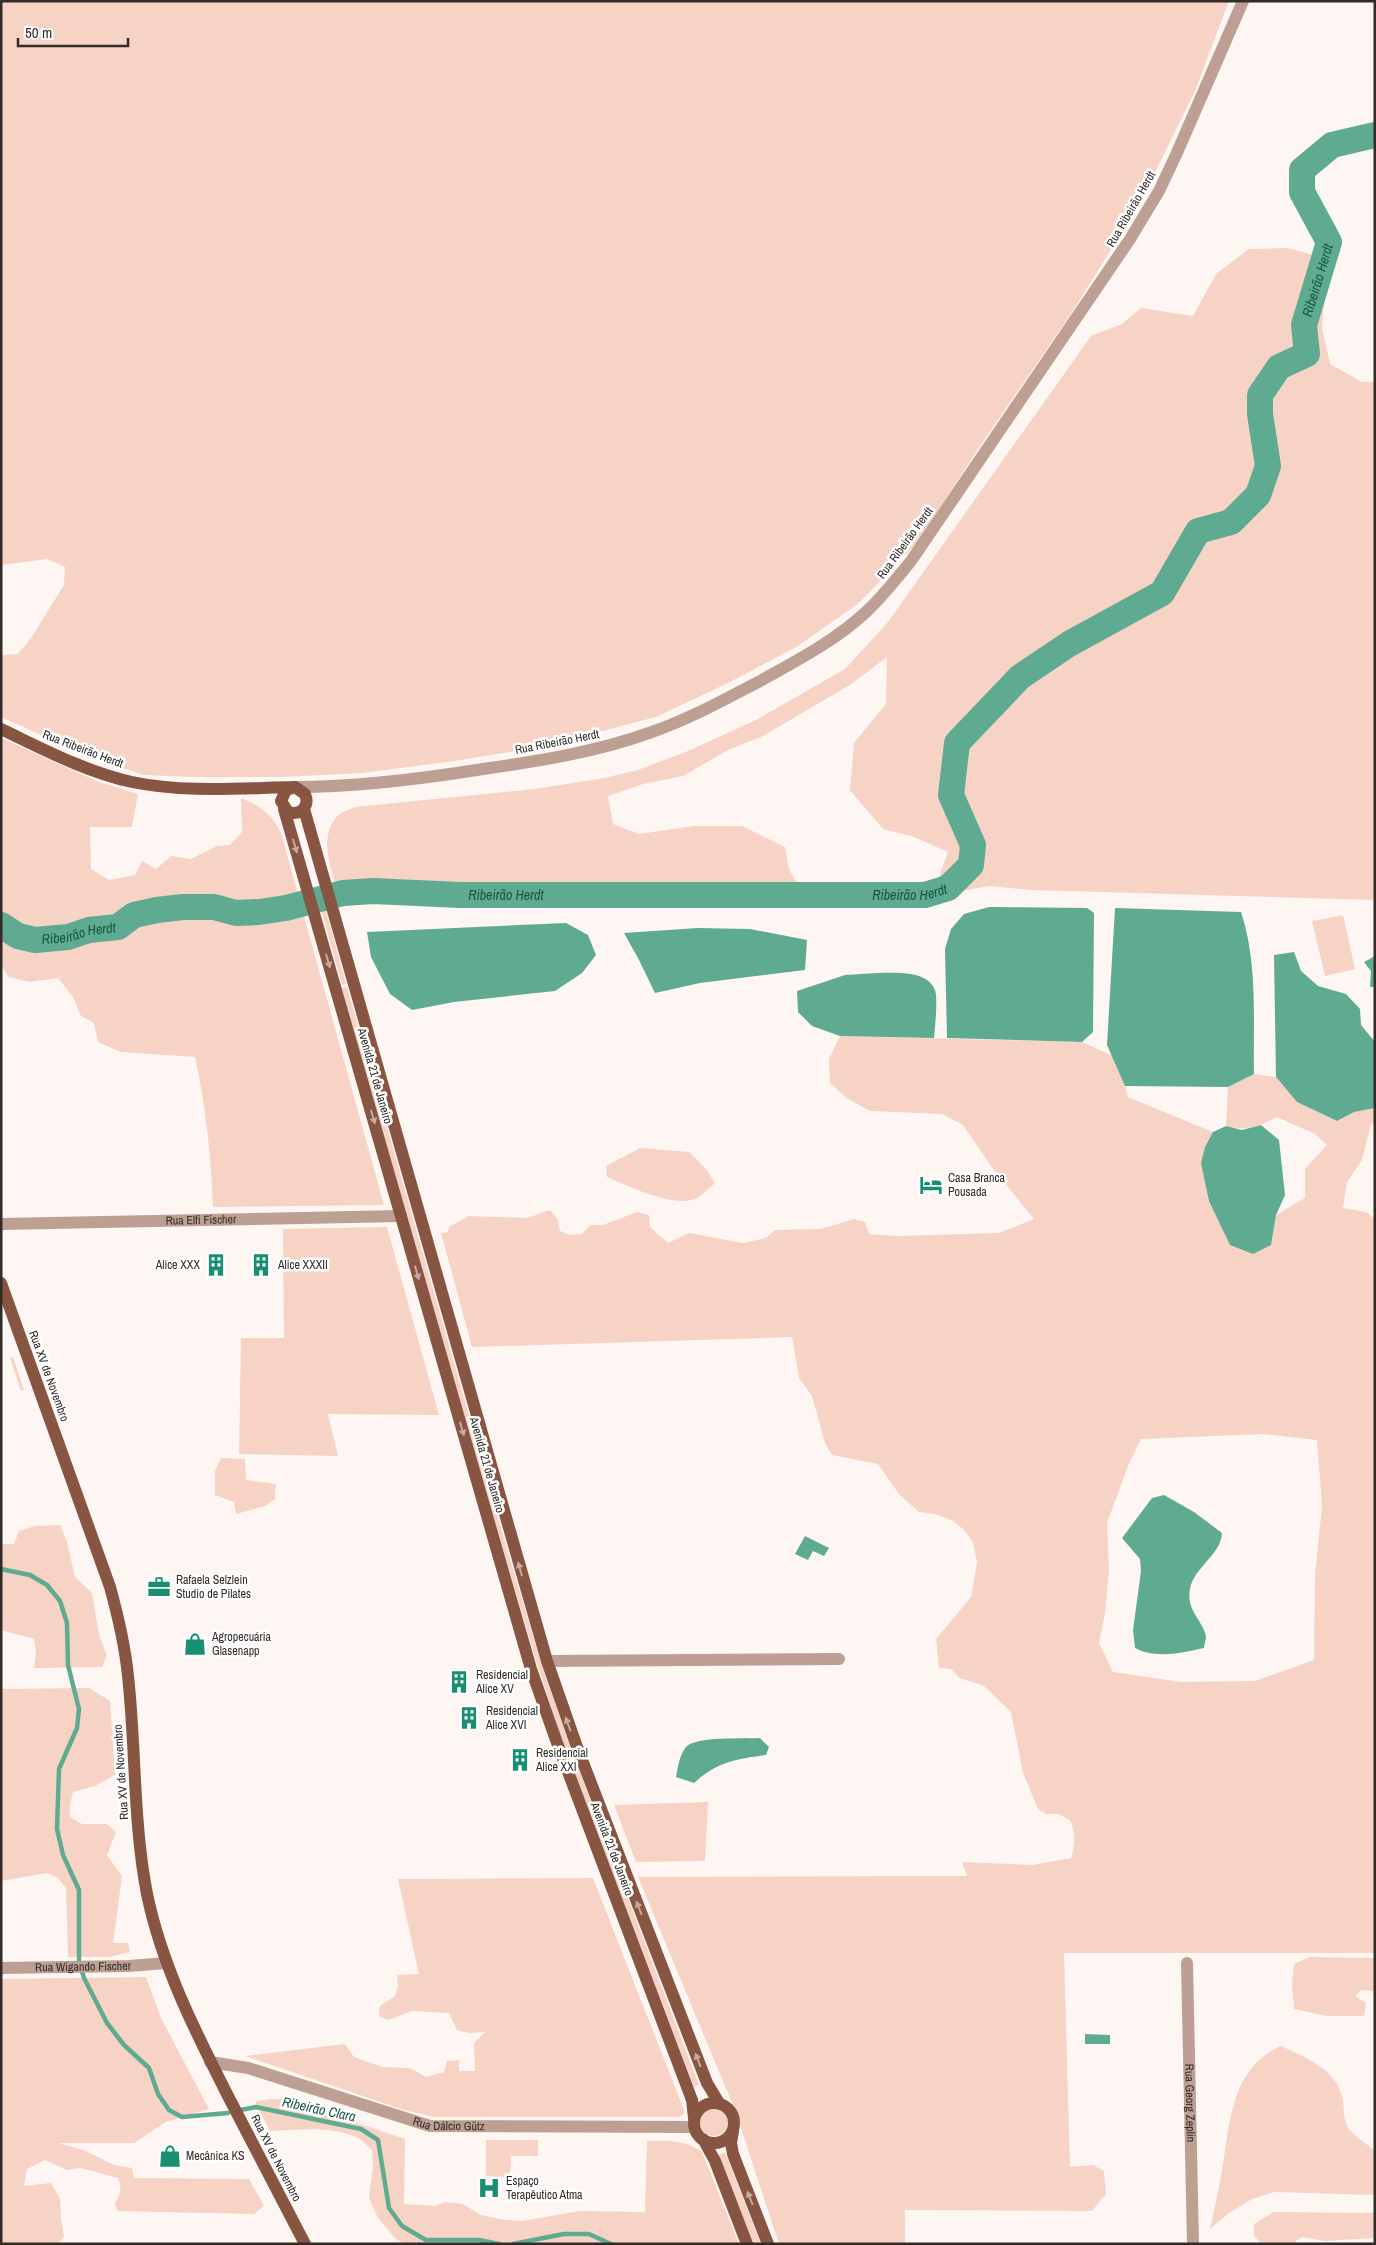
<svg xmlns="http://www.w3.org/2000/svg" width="1376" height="2245" viewBox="0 0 1376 2245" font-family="'Archivo Narrow',sans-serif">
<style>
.green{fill:#f7d3c6;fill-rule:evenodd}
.water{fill:#5eab92}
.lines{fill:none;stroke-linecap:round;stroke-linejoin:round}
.stream{stroke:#5eab92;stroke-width:4.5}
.river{stroke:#5eab92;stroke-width:26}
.minor{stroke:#bd9f94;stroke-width:12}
.major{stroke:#885543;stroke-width:12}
.oneway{fill:#c4aaa1}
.labels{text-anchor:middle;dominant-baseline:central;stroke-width:5;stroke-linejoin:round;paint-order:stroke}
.street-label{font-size:12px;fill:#322b28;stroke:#fff}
.poi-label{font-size:12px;fill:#322b28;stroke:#fff;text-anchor:start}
.water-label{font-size:14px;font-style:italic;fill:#185746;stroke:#fff}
</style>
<rect width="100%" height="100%" fill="#fef6f3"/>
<path class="green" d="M1 1H1229L1195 91 1140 203 1069 317 982 443 917 543 859 603 798 646 728 683 656 717 568 740 522 750 454 761 362 773 283 777H193L144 775 100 761 1 717V655L18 654 31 638 64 585 65 567 47 559 1 565Z
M1287 248 1321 257 1326 274 1322 328 1330 364 1362 382H1375V900L1031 890 989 886 940 895 936 885 948 852 914 837 883 829 850 790 854 743 886 704 887 657 850 685 761 737 728 750 683 776 643 784 608 796 613 824 639 834 694 826H742L785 847 789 869 802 892 790 902H762L758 893H611L575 902 478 904 429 897 342 905C335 879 317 843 335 819 338 813 349 810 355 807L535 789 604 778 638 770 688 751 756 720 845 669 888 622 1091 336 1122 324 1141 308 1193 316 1216 274 1249 249Z
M1 738 99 782 138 794 132 827H90L91 869 109 880 135 875 142 861 156 869 171 856 191 859 217 846 230 845 242 832 241 798C261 806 272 814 281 833L384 1205 213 1207C211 1156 206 1107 195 1057L121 1052 98 1042 94 1023 81 1016 73 997 58 978 29 982 9 977 1 965Z
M326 911 346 984 342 985 322 912Z
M1343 915 1355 969 1325 976 1312 921Z
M347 987 505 1542 540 1660 567 1738 699 2085 694 2087 562 1740 536 1661 464 1417 342 988Z
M840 1036 1082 1042 1113 1056 1123 1078 1128 1097 1213 1132 1205 1147 1223 1228 1230 1245 1273 1228 1276 1215 1305 1198V1169L1327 1145 1315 1134 1277 1117C1258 1127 1248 1131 1226 1126L1228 1087 1254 1074 1276 1077 1297 1102 1337 1121 1353 1112 1375 1108V1123L1371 1124 1362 1160 1347 1182 1343 1208 1366 1212 1375 1219V1953H1064L1070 2167 1093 2165 1104 2171 1106 2194 1092 2211 905 2210V2244H779L735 2110 638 1877 967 1876 962 1862 1033 1865 1071 1858C1075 1844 1076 1834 1070 1820L1058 1814H1046L1038 1809 1023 1773 1011 1712 984 1686 960 1678 951 1669 939 1668 936 1639 971 1597 977 1562 973 1542 963 1529 953 1521 935 1514 919 1512 899 1494 878 1464 832 1455 825 1443 812 1396 799 1378 792 1337 472 1347 441 1233 448 1232 449 1227 469 1216 527 1218 550 1210 558 1220 560 1231 570 1235 582 1234 590 1225H603L637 1212 649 1215 650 1227 668 1243 689 1233 743 1243 766 1238 775 1230 821 1229 854 1219 865 1222 869 1234 896 1236 999 1233 1034 1219 991 1166 963 1125 942 1114 870 1111 848 1099 830 1083 829 1059ZM1263 1434 1317 1440 1322 1506 1315 1576 1314 1660 1255 1681 1181 1682 1113 1672 1099 1643 1105 1613 1109 1571 1107 1523 1128 1466 1141 1439Z
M640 1148 689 1152 706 1169 715 1183C709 1188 703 1194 697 1198 675 1209 628 1186 607 1177L606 1166Z
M387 1227 439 1415 328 1414 338 1456 239 1454 241 1338H284L283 1229Z
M13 1357 24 1390 21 1391 10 1358Z
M221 1458 245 1459 246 1480 276 1484 275 1499 265 1506 236 1514 234 1502 215 1495V1471Z
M60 1525 67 1542 75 1577 92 1593 99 1635 107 1656 102 1667 34 1668 36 1653 34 1639 1 1630V1544H14L19 1531 35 1526Z
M89 1688 110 1701 115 1775 95 1786 73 1792 70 1805V1817L82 1824H107L116 1832 107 1855 122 1876 113 1943H128L130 1952 110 1957H68L66 1888 58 1878 47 1873 1 1881V1689Z
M708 1802 705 1861 636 1862 614 1805Z
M593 1878 684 2110V2114L679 2117H434L404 2110 245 2056 345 2044 354 2057 382 2067 410 2068 426 2077 444 2072 447 2061 459 2060V2071H475L474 2043 485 2032 469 2033 457 2030 449 2013 412 2011 388 2020 379 2016 380 2006 395 1996 398 1987 397 1975 419 1974 398 1879Z
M1310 1957 1375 1958V1991L1361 1990 1355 1996 1366 2003 1364 2016H1327L1294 2009 1292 1985 1294 1964Z
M146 1977 161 2018 209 2109 166 2122 134 2143H59L86 2151 114 2165 132 2168 134 2178 249 2179 264 2206 254 2214 117 2211 115 2203C121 2194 122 2188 118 2178L81 2168 67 2170 45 2160 27 2169 24 2186 51 2183 60 2199 61 2218 64 2237 58 2244H1V1979Z
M1281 2046C1304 2057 1332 2067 1341 2093 1345 2104 1342 2118 1348 2128 1354 2136 1367 2144 1375 2151V2195L1274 2192 1252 2199 1229 2213 1210 2229C1215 2208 1219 2186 1223 2165 1230 2119 1233 2066 1281 2046Z
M269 2099H286L405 2139 404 2204 436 2206 444 2202 463 2204 481 2215 504 2220 522 2221 580 2211 645 2212 647 2141C668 2141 684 2139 702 2152L739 2244H405L396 2239 378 2218 369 2198 373 2168 372 2150C368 2147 364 2142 360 2139 333 2125 299 2130 270 2131L255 2102Z
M700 2122a14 14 0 1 1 28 0a14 14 0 1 1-28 0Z
M486 2140H538V2156H511L510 2177 486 2176Z
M725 2152 761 2244H754L718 2155Z
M1274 2212 1375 2213V2238L1325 2241 1302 2237 1292 2244H1262L1254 2236V2224Z"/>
<path class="water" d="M989 907 1087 908 1094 913 1093 1032 1082 1042 947 1038 945 949 951 929 964 914Z
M1115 908 1241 912C1258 963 1253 1020 1254 1074L1228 1087 1125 1086 1107 1045Z
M566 923 588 935 596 955 582 973 555 991 454 1002 412 1010 390 994 371 957 367 932Z
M698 928 750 929 807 940 805 970 700 983 655 993 639 960 624 933Z
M1294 952 1301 971 1318 986 1346 994 1360 1009 1361 1025 1375 1042V1108L1354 1112 1337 1121 1297 1102 1276 1077 1274 955Z
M1375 956V987H1370L1371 971 1364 962Z
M877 973C895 973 927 970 935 990 938 999 935 1027 934 1038L840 1036 812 1026 798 1012 797 991 845 975Z
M1261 1125 1279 1140 1285 1195 1276 1215 1271 1245 1253 1254 1230 1245 1209 1201 1201 1163 1205 1147 1213 1132 1226 1126 1242 1130Z
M1164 1495 1194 1512 1222 1533C1221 1555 1194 1567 1190 1589 1186 1611 1202 1619 1206 1636 1206 1640 1204 1645 1204 1648 1181 1653 1156 1659 1135 1648L1133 1630 1141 1571 1140 1559 1122 1538 1152 1498Z
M805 1536 829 1548 824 1556 813 1551 808 1560 795 1554Z
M760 1738 769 1747 766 1755C736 1759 717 1762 694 1783L676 1777C678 1767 679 1756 686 1747 696 1736 744 1739 760 1738Z
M1085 2034 1110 2035V2044H1085Z"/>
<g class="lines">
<path class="stream" d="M1 1569 30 1575 47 1585 60 1601 67 1623 68 1665 79 1709 77 1728 59 1769 57 1829 63 1855 79 1890V1961L84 1978 107 2023 124 2045 149 2068 158 2094 169 2110 182 2117 228 2113
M241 2110 256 2107 361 2129 378 2140 389 2208 402 2226 426 2240H479L499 2244
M513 2244 564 2234H589L611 2244"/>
<path class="river" id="s1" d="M1 925 18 936 35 940 68 937 89 930 118 927 134 915 157 910 183 907H214L236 913 259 912 286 908 343 893 373 891 460 895H925L948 888 971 865 973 845 951 795 957 743 1020 677 1069 644 1162 593 1198 531 1231 522 1258 495 1268 466 1260 414V395L1279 367 1307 354 1304 325 1329 242 1302 192V170L1332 145 1375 135"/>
<g class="minor">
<path d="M295 787C358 787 421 779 483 769 539 761 596 752 649 733 688 720 725 699 762 680 798 660 836 640 866 612 883 596 897 578 911 561L1130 239 1159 191 1176 155 1243 1"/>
<path id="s2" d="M1 1224 401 1216"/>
<path d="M547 1661 839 1659"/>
<path id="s3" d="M1187 1963 1193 2244"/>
<path id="s4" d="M1 1968 129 1966 166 1963"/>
<path id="s5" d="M210 2062 248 2068 430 2126 694 2127"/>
</g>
<path class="major" d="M1 729C43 749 86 772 132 782 184 793 242 788 295 787L305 794C310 806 301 816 288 812L281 801 286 790 295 787
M284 809 531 1669 556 1740 692 2100 694 2118
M304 809 547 1661 577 1747 707 2083 719 2103
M1 1283 110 1587C118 1616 125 1645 128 1676 136 1748 133 1822 147 1894 162 1966 195 2031 228 2096 254 2145 279 2195 305 2244
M694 2123a20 20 0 1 1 40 0a20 20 0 1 1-40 0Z
M733 2131 731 2143 733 2154 768 2244
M703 2139 715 2161 747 2244"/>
</g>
<defs><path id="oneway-solid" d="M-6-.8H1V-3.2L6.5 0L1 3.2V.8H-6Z" transform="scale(1.25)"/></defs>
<g class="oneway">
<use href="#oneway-solid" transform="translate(295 846) rotate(74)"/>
<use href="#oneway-solid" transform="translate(328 961) rotate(74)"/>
<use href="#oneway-solid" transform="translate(373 1117) rotate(74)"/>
<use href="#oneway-solid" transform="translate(417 1273) rotate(74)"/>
<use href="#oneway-solid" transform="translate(462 1429) rotate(74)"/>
<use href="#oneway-solid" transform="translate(520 1569) rotate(-106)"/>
<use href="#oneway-solid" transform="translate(568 1724) rotate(-110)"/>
<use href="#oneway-solid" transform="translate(639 1908) rotate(-111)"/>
<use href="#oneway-solid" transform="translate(698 2060) rotate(-111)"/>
<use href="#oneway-solid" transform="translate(750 2198) rotate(-111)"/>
</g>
<defs>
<symbol id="hotel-bare" viewBox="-9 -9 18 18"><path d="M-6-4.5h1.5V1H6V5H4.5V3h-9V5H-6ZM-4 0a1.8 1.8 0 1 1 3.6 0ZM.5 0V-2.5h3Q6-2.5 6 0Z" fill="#198f72" stroke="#fff" stroke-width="2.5" paint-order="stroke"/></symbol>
<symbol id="building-bare" viewBox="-9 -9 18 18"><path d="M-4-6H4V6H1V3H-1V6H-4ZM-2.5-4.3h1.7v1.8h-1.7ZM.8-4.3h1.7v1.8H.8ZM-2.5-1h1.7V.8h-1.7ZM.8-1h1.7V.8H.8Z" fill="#198f72" stroke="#fff" stroke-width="2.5" paint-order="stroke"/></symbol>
<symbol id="office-bare" viewBox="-9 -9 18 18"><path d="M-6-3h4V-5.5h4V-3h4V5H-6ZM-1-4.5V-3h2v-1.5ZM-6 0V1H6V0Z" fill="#198f72" stroke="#fff" stroke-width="2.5" paint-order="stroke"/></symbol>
<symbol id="shop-bare" viewBox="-9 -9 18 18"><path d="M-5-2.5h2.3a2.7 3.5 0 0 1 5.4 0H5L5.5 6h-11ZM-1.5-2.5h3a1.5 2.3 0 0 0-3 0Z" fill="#198f72" stroke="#fff" stroke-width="2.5" paint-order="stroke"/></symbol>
<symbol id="hospital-bare" viewBox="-9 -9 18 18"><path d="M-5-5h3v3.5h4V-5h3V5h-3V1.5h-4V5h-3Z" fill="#198f72" stroke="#fff" stroke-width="2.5" paint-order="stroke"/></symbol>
</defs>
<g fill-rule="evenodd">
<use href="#hotel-bare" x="915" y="1169" width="32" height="32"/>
<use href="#building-bare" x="200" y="1249" width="32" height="32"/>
<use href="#building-bare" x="245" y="1249" width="32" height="32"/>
<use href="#office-bare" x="143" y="1571" width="32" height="32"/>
<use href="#shop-bare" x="179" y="1628" width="32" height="32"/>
<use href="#building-bare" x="443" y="1666" width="32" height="32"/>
<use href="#building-bare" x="453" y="1702" width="32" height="32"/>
<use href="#building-bare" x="504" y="1744" width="32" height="32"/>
<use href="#shop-bare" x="154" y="2140" width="32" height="32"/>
<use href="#hospital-bare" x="473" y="2172" width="32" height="32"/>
</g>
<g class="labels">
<g class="street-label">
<text transform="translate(1131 209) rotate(-60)">Rua Ribeirão Herdt</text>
<text transform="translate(905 543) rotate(-54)">Rua Ribeirão Herdt</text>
<text transform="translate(557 742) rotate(-11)">Rua Ribeirão Herdt</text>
<text transform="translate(83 749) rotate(21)">Rua Ribeirão Herdt</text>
<text transform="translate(375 1076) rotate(74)">Avenida 21 de Janeiro</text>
<text stroke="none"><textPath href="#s2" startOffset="200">Rua Elfi Fischer</textPath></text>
<text transform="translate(49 1376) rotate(70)">Rua XV de Novembro</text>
<text transform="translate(487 1465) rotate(74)">Avenida 21 de Janeiro</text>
<text transform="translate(121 1772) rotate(-94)">Rua XV de Novembro</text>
<text transform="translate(612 1849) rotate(69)">Avenida 21 de Janeiro</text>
<text stroke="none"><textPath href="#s4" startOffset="82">Rua Wigando Fischer</textPath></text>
<text stroke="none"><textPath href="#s3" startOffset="140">Rua Georg Zeplin</textPath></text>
<text stroke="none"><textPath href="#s5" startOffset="248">Rua Dálcio Gütz</textPath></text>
<text transform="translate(276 2158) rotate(63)">Rua XV de Novembro</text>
</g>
<g class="poi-label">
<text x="948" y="1178">Casa Branca<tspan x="948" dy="14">Pousada</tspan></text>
<text x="200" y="1265" text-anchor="end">Alice XXX</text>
<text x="278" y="1265">Alice XXXII</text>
<text x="176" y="1580">Rafaela Selzlein<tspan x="176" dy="14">Studio de Pilates</tspan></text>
<text x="212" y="1637">Agropecuária<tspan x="212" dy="14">Glasenapp</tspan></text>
<text x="476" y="1675">Residencial<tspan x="476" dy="14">Alice XV</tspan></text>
<text x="486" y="1711">Residencial<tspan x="486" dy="14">Alice XVI</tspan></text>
<text x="536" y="1753">Residencial<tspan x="536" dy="14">Alice XXI</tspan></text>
<text x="186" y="2156">Mecânica KS</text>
<text x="506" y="2181">Espaço<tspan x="506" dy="14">Terapêutico Atma</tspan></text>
</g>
<g class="water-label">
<text stroke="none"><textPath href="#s1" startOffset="1764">Ribeirão Herdt</textPath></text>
<text stroke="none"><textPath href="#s1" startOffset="922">Ribeirão Herdt</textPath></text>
<text stroke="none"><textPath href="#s1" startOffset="518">Ribeirão Herdt</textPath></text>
<text stroke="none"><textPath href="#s1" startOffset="82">Ribeirão Herdt</textPath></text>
<text transform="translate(319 2109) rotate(12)">Ribeirão Clara</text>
</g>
</g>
<rect width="1376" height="2245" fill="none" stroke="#322b28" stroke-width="5"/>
<path d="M18 38v8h110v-8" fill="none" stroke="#322b28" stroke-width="2.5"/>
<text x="25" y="38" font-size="15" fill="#322b28" stroke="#ffffff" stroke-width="4" paint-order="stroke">50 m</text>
</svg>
